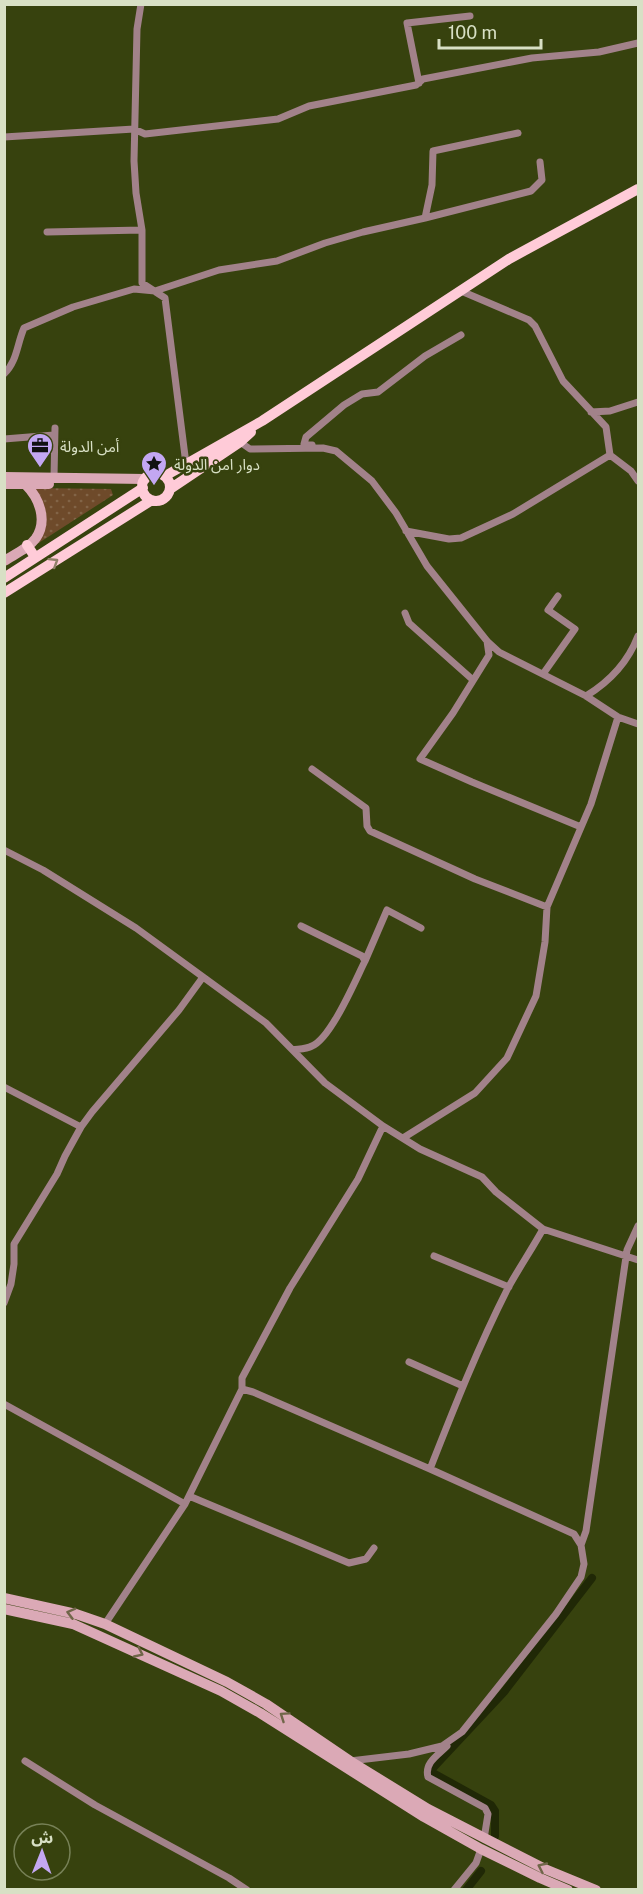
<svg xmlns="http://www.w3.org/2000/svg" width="643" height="1894" viewBox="0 0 643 1894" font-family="'Public Sans','Noto Sans Arabic',sans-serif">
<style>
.grass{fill:url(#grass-dots)}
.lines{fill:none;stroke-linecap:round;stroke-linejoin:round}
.canal{stroke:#202806;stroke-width:8}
.street{stroke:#a2828a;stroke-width:7}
.secondary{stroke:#dba9b6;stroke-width:10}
.primary{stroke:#ffcbd8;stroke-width:10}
.oneway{stroke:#918069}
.oneway2{stroke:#706649}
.labels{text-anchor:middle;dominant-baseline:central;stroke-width:5;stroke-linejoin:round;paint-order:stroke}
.poi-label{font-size:15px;fill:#d8e0c5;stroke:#37420e;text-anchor:start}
</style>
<defs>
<pattern id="grass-dots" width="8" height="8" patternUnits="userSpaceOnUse" patternTransform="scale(1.5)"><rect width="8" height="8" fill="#6e4a2a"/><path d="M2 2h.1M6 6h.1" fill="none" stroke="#826447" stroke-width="1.8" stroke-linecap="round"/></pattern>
</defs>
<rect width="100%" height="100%" fill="#37420e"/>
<path class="grass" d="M32 488 111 489 113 495 34 546 40 537Z"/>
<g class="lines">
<path class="canal" d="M495 1836V1811L491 1805 433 1773 432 1769 504 1692 592 1578
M466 1890 481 1871"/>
<path class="street" d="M141 4 137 29 134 161 136 193 142 230V283L165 298 186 464
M419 83 407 23 470 16
M4 137 134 129 145 134 278 119 309 106 416 85 423 79 532 58 599 52 638 43
M425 218 432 185 433 151 518 133
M47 232 142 230
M461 291 529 320 535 326 563 381 606 427 610 455 631 471 638 481
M4 374C17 362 17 344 24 328L73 307 134 289 155 291 219 270 277 261 325 243 363 232 425 218 531 191 542 180 540 162
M591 412 610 411 638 402
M4 439 54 435
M240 442 250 449 323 448 336 451 372 481 396 513 427 566 487 641 499 652 586 696 618 717 638 724
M312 445 304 444 306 437 344 405 362 394 378 392 425 356 461 335
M54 477 55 428
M406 531 449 539 461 538 513 514 610 455
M405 613 409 623 473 680
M487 641 489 655 453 713 420 759 472 782 581 827
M543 674 575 629 548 610 558 596
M586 696C609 682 628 662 638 636
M312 769 366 808 367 826 370 831 475 879 547 907
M4 850 43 870 136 928 266 1023 325 1083 383 1126 420 1149 482 1177 496 1192 543 1229 638 1260
M365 961 387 910 421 928
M293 1050C299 1049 306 1049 312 1046 331 1038 355 981 365 961L362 956 301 926
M4 1087 81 1127
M403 1138 475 1093 507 1058 536 996 545 942 547 907 591 804 618 717
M434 1256 509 1287
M4 1303 11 1284 14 1264V1244L57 1174 65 1156 81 1127 92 1112 179 1010 203 977
M409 1362 463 1386
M242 1389 253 1392 430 1469C454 1408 478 1347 508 1288 519 1268 532 1249 543 1229
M4 1404 185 1504
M430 1469 574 1534 581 1545
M189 1496 349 1563 366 1559 374 1548
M105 1624 185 1504 242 1389V1378L290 1288 358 1179 383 1126
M447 1746C438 1755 424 1763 428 1777L485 1808 488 1814 484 1839
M25 1761 95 1805 229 1878 247 1890
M350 1761 409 1754 442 1746 462 1732 556 1614 581 1577 584 1564 581 1545 586 1531 627 1250 638 1226
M454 1890 476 1863 481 1849"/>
<path class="secondary" d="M4 477 145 479
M4 484H49
M4 561C15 554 29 548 36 538 48 520 39 498 26 485
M4 1598 76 1614 105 1624 227 1682 266 1704 350 1761 428 1809 545 1869 596 1890
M4 1609 73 1624 221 1691 260 1713 424 1817 481 1849 540 1878 568 1890"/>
<path class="primary" d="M142 487a14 14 0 1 1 28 0a14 14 0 1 1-28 0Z
M165 476 262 421 509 259 638 189
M170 489 240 442 251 432
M27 545 35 557
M4 578 143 488
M4 593 152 500"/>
</g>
<defs><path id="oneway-chevron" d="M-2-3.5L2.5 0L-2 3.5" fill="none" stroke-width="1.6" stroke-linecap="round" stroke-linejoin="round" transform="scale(1.5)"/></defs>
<use class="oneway" href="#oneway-chevron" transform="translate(54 562) rotate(-32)"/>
<g class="oneway2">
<use href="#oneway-chevron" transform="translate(71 1613) rotate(-165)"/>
<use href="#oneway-chevron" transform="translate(139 1653) rotate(25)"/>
<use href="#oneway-chevron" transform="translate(284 1716) rotate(-146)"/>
<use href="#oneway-chevron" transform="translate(542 1867) rotate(-155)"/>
</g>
<defs>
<symbol id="office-pin" viewBox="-11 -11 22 30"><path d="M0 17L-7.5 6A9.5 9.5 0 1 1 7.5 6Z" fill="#c3a7f2" stroke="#37420e"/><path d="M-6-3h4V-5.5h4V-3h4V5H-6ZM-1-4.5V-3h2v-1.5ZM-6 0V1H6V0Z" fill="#111"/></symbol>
<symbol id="sight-pin" viewBox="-11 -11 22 30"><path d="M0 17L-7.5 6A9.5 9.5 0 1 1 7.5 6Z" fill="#c3a7f2" stroke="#37420e"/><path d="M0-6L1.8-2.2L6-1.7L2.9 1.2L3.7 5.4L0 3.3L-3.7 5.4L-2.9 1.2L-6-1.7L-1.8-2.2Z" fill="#111"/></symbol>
</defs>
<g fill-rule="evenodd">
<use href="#office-pin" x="25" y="431" width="30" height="40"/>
<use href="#sight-pin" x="139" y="449" width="30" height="40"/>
</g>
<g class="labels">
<g class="poi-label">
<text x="60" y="446">أمن الدولة</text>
<text x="174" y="464">دوار امن الدولة</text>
</g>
</g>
<rect width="643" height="1894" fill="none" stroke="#d8e0c5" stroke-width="12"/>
<g transform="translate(42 1852) rotate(1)"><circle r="28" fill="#37420e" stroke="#778157" stroke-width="1.5"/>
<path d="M0-4.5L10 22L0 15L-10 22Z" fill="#c3a7f2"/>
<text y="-9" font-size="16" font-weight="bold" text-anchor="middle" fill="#d8e0c5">ش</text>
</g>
<path d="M439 39v9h102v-9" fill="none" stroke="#d8e0c5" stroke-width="3"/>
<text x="448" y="39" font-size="18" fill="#d8e0c5" stroke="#37420e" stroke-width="4.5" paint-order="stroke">100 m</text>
</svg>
